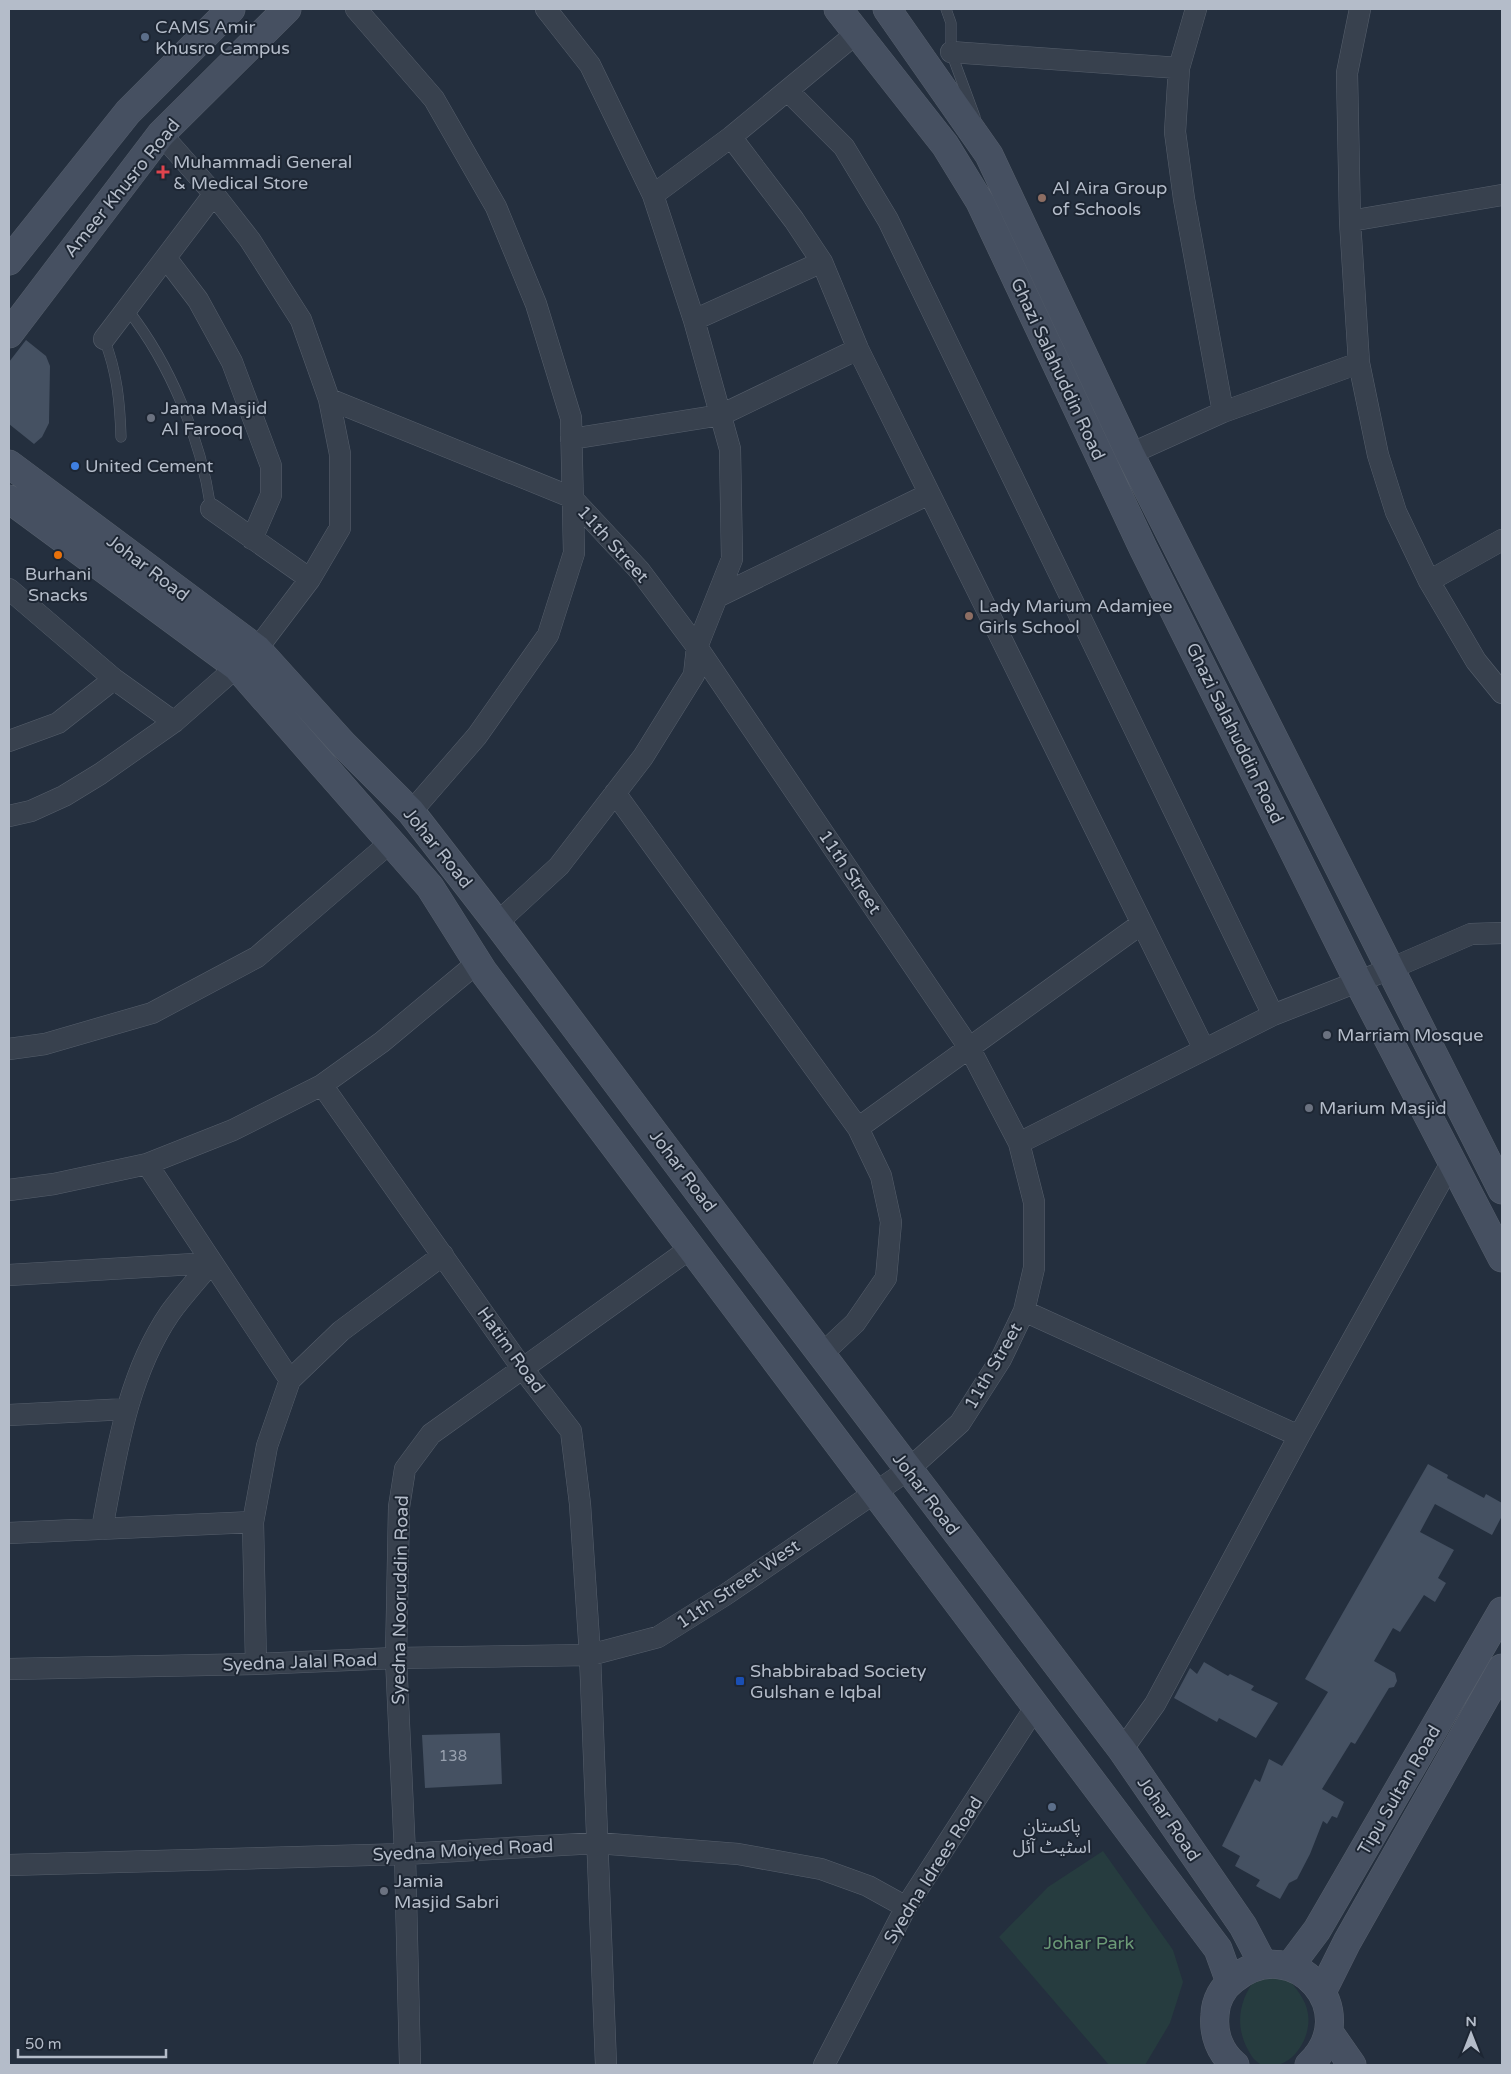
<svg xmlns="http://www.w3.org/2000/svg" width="1511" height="2074" viewBox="0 0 1511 2074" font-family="'Varela Round','Noto Sans Arabic',sans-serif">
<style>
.green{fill:#263c3f}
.building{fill:#455162}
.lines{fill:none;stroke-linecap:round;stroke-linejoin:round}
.lane-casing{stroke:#565f6c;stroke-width:11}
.street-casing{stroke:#565f6c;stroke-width:22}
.secondary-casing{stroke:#565f6c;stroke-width:29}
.lane{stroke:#38414e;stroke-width:10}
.street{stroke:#38414e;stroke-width:21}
.secondary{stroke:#465061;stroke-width:28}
.service-dot{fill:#5c6f8a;stroke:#1d2633;stroke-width:2}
.health-dot{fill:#e0444e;stroke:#1d2633;stroke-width:2}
.education-dot{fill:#8d6e63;stroke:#1d2633;stroke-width:2}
.worship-dot{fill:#6b7280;stroke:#1d2633;stroke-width:2}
.shop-dot{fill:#3f7fe0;stroke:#1d2633;stroke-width:2}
.food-dot{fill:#e8710a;stroke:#1d2633;stroke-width:2}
.transit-dot{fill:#1a4fb4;stroke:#1d2633;stroke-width:2}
.labels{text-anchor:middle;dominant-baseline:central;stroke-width:4;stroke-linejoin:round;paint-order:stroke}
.number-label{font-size:15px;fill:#98a1af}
.poi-label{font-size:18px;fill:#b4bcc9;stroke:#1d2633;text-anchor:start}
.street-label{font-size:18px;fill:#b4bcc9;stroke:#1d2633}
.park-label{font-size:18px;fill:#6b9a76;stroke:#1d2633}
</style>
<rect width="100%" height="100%" fill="#242f3e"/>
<path class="green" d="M1103 1851 1173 1950 1183 1982 1170 2023 1145 2065H1109L999 1937 1048 1887Z
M1256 1978H1288C1296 1989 1306 1999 1308 2014 1312 2039 1290 2074 1260 2064 1253 2060 1249 2052 1246 2046 1235 2022 1240 1999 1256 1978Z"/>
<path class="building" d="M26 340 46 356 50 366 49 423 42 437 34 444 9 424V362Z
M1428 1464 1448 1475 1447 1478 1484 1498 1486 1494 1502 1503V1516L1492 1535 1435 1504 1420 1532 1454 1550 1438 1578 1446 1583 1435 1602 1424 1595 1400 1632 1393 1628 1374 1661 1395 1673 1397 1681 1394 1687 1389 1688 1355 1744 1351 1742 1322 1789 1344 1802 1337 1818 1332 1816 1327 1824 1323 1821 1310 1854 1297 1879 1289 1883 1280 1899 1256 1886 1260 1880 1235 1866 1240 1856 1222 1846 1255 1779 1260 1782 1269 1759 1282 1766 1328 1692 1305 1679Z
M1204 1662 1228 1676 1230 1674 1254 1686 1251 1690 1278 1703 1256 1738 1219 1718 1217 1722 1174 1698 1190 1668 1197 1674Z
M500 1733 502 1784 425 1788 422 1735Z"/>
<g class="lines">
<defs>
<path id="lane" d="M946 9 951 23V52L975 117
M127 309C171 365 201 439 211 509
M104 339C117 371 120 403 121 437"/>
<path id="street" d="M356 9 434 99 496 207 536 304 571 418 574 553 548 635 477 736 411 812
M1196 9 1179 68 1175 132 1184 199 1223 412
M1360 9 1347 73 1350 221 1359 363 1378 455 1396 512 1429 581 1476 661 1502 693
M951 52 1179 68
M788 91 844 147 888 220 1273 1015
M731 137 794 220 822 262 858 349 1204 1049
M653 195 731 137 858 32
M1350 221 1502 195
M166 258 198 300 232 362 271 466V495L252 539
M694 320 822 262
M104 339 214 194
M571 439 721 415 858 349
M1130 454 1223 412 1359 363
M211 509 310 579
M1429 581 1502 540
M9 589 114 679 174 722
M717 597 929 494
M9 741 58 723 114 679
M615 793 858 1128 881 1176 891 1222 886 1278 855 1323 822 1354
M9 816 31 811 64 796 100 774 174 722 257 649 310 579 340 528V454L329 399 301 320 250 240 214 194 161 134
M497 923 559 866 643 757 694 675 697 647 732 559 730 449 694 320 653 195 590 65 546 9
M9 1049 45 1044 152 1013 257 957 392 841
M322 1085 522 1368 571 1431 580 1504 590 1655 606 2065
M858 1128 1141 924
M1019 1143 1273 1015 1390 969 1471 934 1502 933
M147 1164 290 1380
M9 1190 54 1184 147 1164 233 1130 322 1085 382 1042 477 963
M9 1275 211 1263
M1024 1311 1299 1436
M9 1415 127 1409
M102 1529C116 1455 127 1376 170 1313 183 1295 198 1279 211 1263
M9 1533 253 1522
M256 1664 253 1522 267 1446 290 1380 341 1331 443 1255
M9 1669 256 1664 396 1658 590 1655 658 1637 725 1595 908 1470 960 1423 1001 1359 1024 1311 1034 1268V1202L1019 1143 970 1049 697 647 640 571 571 497 329 399
M1122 1750 1155 1704 1299 1436 1452 1161
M9 1865 405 1854 597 1843 738 1854 821 1869 868 1886 906 1907
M410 2065 405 1854 396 1658 399 1507 405 1469 431 1434 691 1248
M824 2065 906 1907 1036 1706"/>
<path id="secondary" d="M838 9 945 145 980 202 1143 548 1358 981 1502 1258
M887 9 989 155 1130 454 1502 1190
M9 261 128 112 231 9
M9 334 161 134 287 9
M9 464 257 649 343 744 411 812 497 923 736 1242 1122 1750 1243 1926 1263 1964
M9 499 237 667 430 887 483 971 1218 1949 1230 1982
M1290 1966 1317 1930 1502 1611
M1322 1992 1347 1942 1502 1668
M1329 2032 1352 2065
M1235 2065C1220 2053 1213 2034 1215 2015 1215 2001 1223 1987 1234 1979 1295 1931 1365 2012 1309 2065"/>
</defs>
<use href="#lane" class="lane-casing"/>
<use href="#street" class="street-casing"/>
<use href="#secondary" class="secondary-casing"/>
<use href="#lane" class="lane"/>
<use href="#street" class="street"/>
<use href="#secondary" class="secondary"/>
</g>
<g class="service-dot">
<circle cx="145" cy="37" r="5"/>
<circle cx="1052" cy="1807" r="5"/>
</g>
<path class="health-dot" d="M160.5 164.5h5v5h5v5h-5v5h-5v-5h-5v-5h5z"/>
<g class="education-dot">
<circle cx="1042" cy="198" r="5"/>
<circle cx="969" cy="616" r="5"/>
</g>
<g class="worship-dot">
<circle cx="151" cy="418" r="5"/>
<circle cx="1327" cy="1035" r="5"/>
<circle cx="1309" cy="1108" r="5"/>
<circle cx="384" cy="1891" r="5"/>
</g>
<circle class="shop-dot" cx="75" cy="466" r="5"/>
<circle class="food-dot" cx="58" cy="555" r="5"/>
<rect class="transit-dot" x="735" y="1676" width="10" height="10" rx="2.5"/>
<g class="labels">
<g class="number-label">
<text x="453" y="1756">138</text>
</g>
<g class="poi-label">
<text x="155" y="27">CAMS Amir<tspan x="155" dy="21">Khusro Campus</tspan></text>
<text x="173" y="162">Muhammadi General<tspan x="173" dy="21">&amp; Medical Store</tspan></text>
<text x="1052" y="188">Al Aira Group<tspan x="1052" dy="21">of Schools</tspan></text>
<text x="161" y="408">Jama Masjid<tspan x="161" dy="21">Al Farooq</tspan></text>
<text x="85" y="466">United Cement</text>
<text x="58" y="574" text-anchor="middle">Burhani<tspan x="58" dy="21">Snacks</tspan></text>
<text x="979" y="606">Lady Marium Adamjee<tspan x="979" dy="21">Girls School</tspan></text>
<text x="1337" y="1035">Marriam Mosque</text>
<text x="1319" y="1108">Marium Masjid</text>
<text x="750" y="1671">Shabbirabad Society<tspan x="750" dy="21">Gulshan e Iqbal</tspan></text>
<text x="1052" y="1826" text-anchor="middle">پاکستان<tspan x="1052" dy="21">اسٹیٹ آئل</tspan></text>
<text x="394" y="1881">Jamia<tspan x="394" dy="21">Masjid Sabri</tspan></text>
</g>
<g class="street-label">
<text transform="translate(122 188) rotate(-51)">Ameer Khusro Road</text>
<text transform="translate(1058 369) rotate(65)">Ghazi Salahuddin Road</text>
<text transform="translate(613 544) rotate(48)">11th Street</text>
<text transform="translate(148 568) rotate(37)">Johar Road</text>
<text transform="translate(1235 733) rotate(64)">Ghazi Salahuddin Road</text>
<text transform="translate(438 848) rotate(51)">Johar Road</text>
<text transform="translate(850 872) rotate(56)">11th Street</text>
<text transform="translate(683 1171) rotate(53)">Johar Road</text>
<text transform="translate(511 1350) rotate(54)">Hatim Road</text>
<text transform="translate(993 1366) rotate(-60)">11th Street</text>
<text transform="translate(926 1494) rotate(53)">Johar Road</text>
<text transform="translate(738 1584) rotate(-34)">11th Street West</text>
<text transform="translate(400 1600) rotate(-89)">Syedna Nooruddin Road</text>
<text transform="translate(300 1662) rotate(-2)">Syedna Jalal Road</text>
<text transform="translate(1399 1790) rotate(-60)">Tipu Sultan Road</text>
<text transform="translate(1169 1819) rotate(56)">Johar Road</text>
<text transform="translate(463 1850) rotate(-3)">Syedna Moiyed Road</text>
<text transform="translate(933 1870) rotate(-58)">Syedna Idrees Road</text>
</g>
<g class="park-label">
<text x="1089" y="1943">Johar Park</text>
</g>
</g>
<rect width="1511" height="2074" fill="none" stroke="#b4bcc9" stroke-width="20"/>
<g transform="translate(1471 2034)" stroke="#1d2633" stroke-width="4" paint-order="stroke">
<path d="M0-4L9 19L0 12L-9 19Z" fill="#b4bcc9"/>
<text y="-8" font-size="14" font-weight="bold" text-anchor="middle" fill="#b4bcc9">N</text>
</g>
<path d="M18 2049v8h148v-8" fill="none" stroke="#b4bcc9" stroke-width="2.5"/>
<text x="25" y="2049" font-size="15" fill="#b4bcc9" stroke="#1d2633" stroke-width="4" paint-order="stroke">50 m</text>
</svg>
